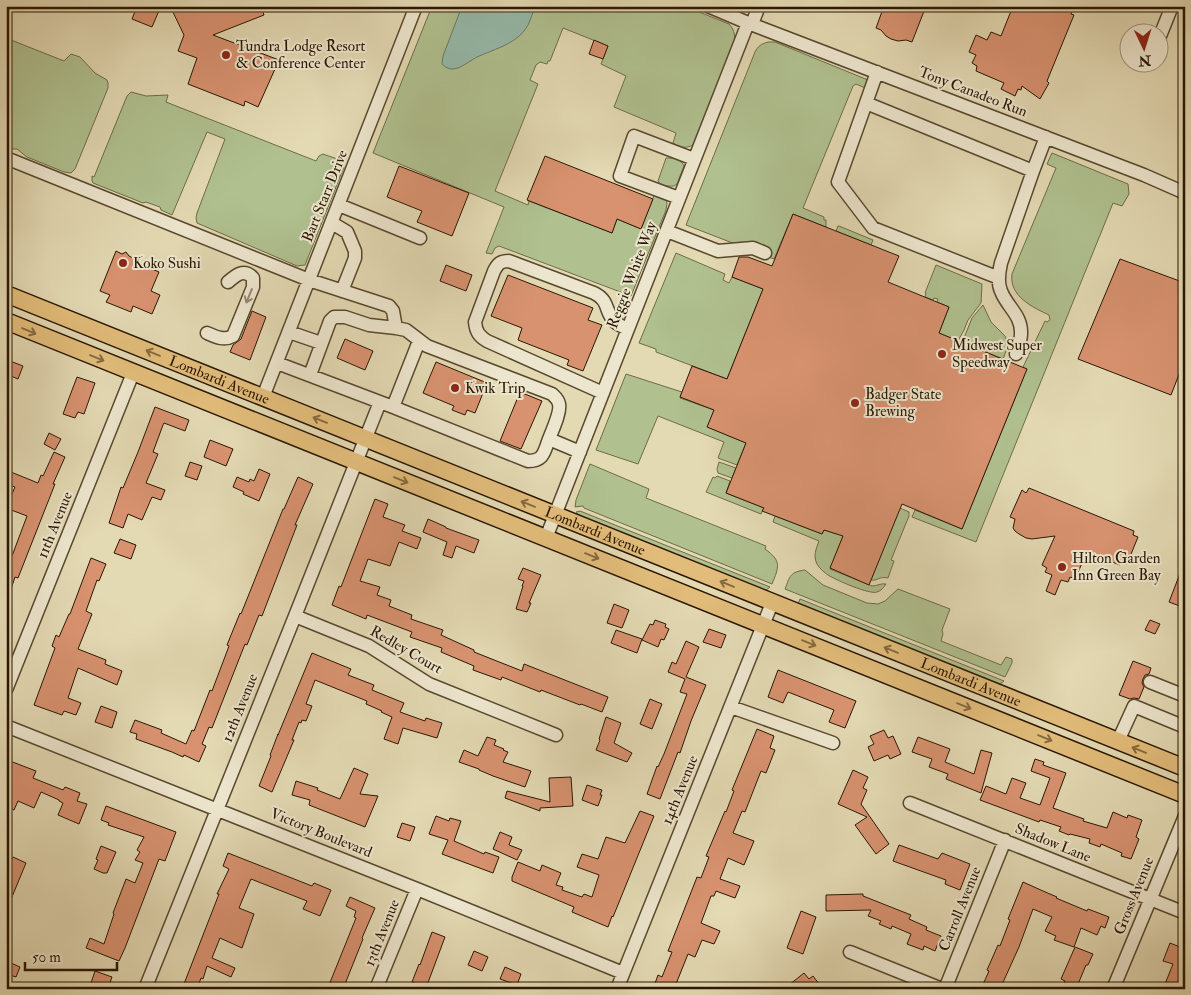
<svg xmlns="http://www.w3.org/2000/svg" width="1191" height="995" viewBox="0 0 1191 995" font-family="'IM FELL Double Pica',serif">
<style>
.green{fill:#b0c08f;stroke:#6d6c48}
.water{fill:#95baab;stroke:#6a7967}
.building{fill:#d89270;stroke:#2a1702}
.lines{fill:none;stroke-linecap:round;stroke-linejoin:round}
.minor-casing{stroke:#58482e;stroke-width:15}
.major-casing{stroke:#2a1702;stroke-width:19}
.minor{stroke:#ede6ce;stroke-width:12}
.major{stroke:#e2bc7a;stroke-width:16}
.oneway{stroke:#958972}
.oneway2{stroke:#866a3e}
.poi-dot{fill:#8f2418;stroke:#ede6ce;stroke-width:2}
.labels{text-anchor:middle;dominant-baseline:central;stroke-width:4;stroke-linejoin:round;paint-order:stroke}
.poi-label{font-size:15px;fill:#2a1702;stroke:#ede6ce;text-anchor:start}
.street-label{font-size:15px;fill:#2a1702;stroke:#ede6ce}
</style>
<rect width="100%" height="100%" fill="#e3d9b3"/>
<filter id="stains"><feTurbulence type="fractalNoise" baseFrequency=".004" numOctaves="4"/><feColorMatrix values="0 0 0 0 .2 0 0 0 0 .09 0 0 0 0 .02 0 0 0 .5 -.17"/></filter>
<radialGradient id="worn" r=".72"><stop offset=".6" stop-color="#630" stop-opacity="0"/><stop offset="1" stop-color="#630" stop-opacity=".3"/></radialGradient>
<path class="green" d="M432 6H684L729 24C735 30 736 38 733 46L693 145C686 149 679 147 673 143L676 133 614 107 626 76 601 64 608 46 563 28 550 61H548L547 64 540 62 536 65 530 80 538 84 495 191 528 205 529 201 612 233 617 219 641 229 655 193 665 197 667 203 666 210 631 296 499 246 495 248 492 254 486 253 504 207 373 153Z
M6 38 64 61 71 54 80 57 95 73 107 80 108 83V88L75 169 71 173 64 172 27 157 17 149H6Z
M768 42H775L868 80 865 88 856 84 853 86 803 208 824 217V220H826V227L793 214 774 259 686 225 755 52C758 46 761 44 768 42Z
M131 92 146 96 168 95 166 102 316 161 319 156 323 154 340 160 344 167 305 265 297 266 197 223 196 218 197 213 225 139 207 132 172 215 161 210 160 207 146 202 143 203 93 183 92 181V176L94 177 127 96Z
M1052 153 1128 184 1129 194 1122 206 1113 203 976 542 912 517 915 510 962 529 1027 369 1023 367 1045 321 1047 322 1050 320 1049 315C1032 307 1009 296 1012 274L1056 168 1047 164Z
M666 158C675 158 680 158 684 166L677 184 674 186C669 186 661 187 658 181Z
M838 226H839L873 240 871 245 836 231Z
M676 253 725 274 723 280 729 283 732 277 763 289 727 379 656 352V349L639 343Z
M936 265 982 284 981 303 968 320 964 330 958 341 939 333 949 307 937 302 938 299 934 298 933 300 925 297 926 293H925Z
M983 305 991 322 1005 336 1007 341 1008 346 1003 359 962 343 972 318Z
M626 374 682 392 680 398 714 410 708 427 746 443 737 465 718 458 724 442 658 416 638 464 596 450Z
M719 462 736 468 732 478 718 473 717 469Z
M590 464 649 489 646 498 766 546 765 549C782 561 779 567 772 584L584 508 583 506 575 507 576 500Z
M717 476 730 481 726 493 764 508 761 514 706 492 713 477 715 478Z
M900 508 909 512V516L891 560 894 561 888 578C879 576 878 581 871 580Z
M580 511 770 587 765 591 591 521 579 515 576 512Z
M775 516 822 534 824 530 843 536 830 569 872 586C877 586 881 583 886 584 884 587 881 591 877 592 870 595 836 580 828 575 825 573 819 568 817 564 813 556 816 549 819 541L773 522Z
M805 570 823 585 867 603 878 604 885 601 898 589 950 609 942 630 943 634 941 641 1001 665 1006 657 1012 659V663L1005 677 785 589C790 576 790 572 805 570Z
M800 599 1004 681 999 685 798 604Z"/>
<path class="water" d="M462 6H535C532 14 530 24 524 31 513 45 492 50 477 57 469 61 461 69 452 69 448 69 445 67 442 64L443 56Z"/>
<path class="building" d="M137 6H161L152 27 132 19Z
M170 6H261L264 15 213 35 279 60 258 107 245 101 244 106 188 84 197 58 178 51 184 35Z
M884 6H926L912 42 906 40 898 41 891 39 886 36 881 30 876 28Z
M1013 6H1074L1071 14 1074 15 1047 81 1049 83 1040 99 1022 86 1021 90 1018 89 1015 96 1001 89 1004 83 976 71 977 66 972 63 976 55 969 52 976 35 987 40 991 32 1001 36Z
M594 40 608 46 603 59 589 54Z
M545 156 653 199 641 229 617 219 612 233 527 200Z
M399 166 469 193 452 236 417 222 422 211 387 197Z
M793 214 899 256 888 282 949 307 939 333 1027 369 962 529 902 504 869 585 830 568 843 536 824 530 822 534 762 511 764 508 726 493 746 443 707 427 714 410 680 397 692 366 727 379 763 289 732 277 739 257H748L772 266Z
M116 251 122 254 126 252 129 256 139 261 138 263 159 272 151 291 160 295 152 314 133 306 131 312 106 302 110 295 100 291Z
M1120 259 1185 283V359L1171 395 1078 359Z
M446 265 472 275 466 291 440 281Z
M508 275 593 308 588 320 602 325 583 371 567 365 569 360 518 340 522 328 491 316Z
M252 311 266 317 250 360 230 352 233 345 241 339Z
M345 339 373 351 365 370 337 358Z
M10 361 23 366 18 379 6 374V370Z
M436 362 487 383 475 413 467 410 465 415 452 410 454 406 423 393Z
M77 377 95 383 84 414 78 412 75 418 63 414Z
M520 392 542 401 521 449 500 441Z
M155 407 189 420 185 431 164 423 163 425 153 452 158 454 146 483 165 490 161 500 152 497 142 520 128 514 123 528 109 523 121 487 123 488 138 452Z
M49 433 61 439 55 450 44 444Z
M210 440 233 449 226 466 204 457Z
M54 452 65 457 53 484H55L18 578 15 577 8 598H6V567L10 556H12L27 516 6 508 15 487 6 484V470L38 483 41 475 43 476Z
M190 462 202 466 197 480 185 476Z
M259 469 270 474 259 501 243 494 244 492 233 487 237 477 249 482 250 479 254 481Z
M298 477 313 484 295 525H297L262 616 259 615 247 645 245 644 212 728 209 727 202 744 206 746 199 762 184 755 183 757 172 752 136 739 137 734 130 732 135 720 162 730 161 733 186 744 192 730 194 731 210 690 212 691 229 646 227 645 240 613 241 614 283 509H284Z
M1029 488 1134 531 1133 535 1138 537 1127 564 1121 562 1120 565 1087 552 1075 579 1070 577 1068 582 1061 580 1055 595 1046 591 1052 575 1045 572 1047 568 1042 565 1055 536 1032 539 1026 538 1019 534 1015 531 1013 528 1015 519 1010 517 1022 490 1026 493Z
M375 499 388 504 383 517 405 525 402 531 421 538 417 549 399 542 390 566 368 559 360 581 380 587 377 595 391 600 389 606 412 615 411 619 443 630 441 635 474 650V652L522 671 524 664 608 697 602 712 581 704 580 705 541 690 540 692 502 677 501 680 473 670 474 666 441 652 442 648 410 637 412 632 367 615 366 619 332 605 339 586 341 587Z
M428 519 446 527V528L479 540 474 553 456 546 452 558 443 555 447 542 423 532Z
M120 539 136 545 131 559 114 553Z
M91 558 106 564 99 581 97 580 86 611 92 614 78 649 106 660 105 664 122 671 117 685 78 668 68 698 81 703 76 715 64 711 62 715 34 705 55 648 52 646 56 635 59 637 69 614H70Z
M1184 563H1185V608L1169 602Z
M523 568 541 575 529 603H531L527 612 516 609 523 586H522L524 581 518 579Z
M614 604 629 610 622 628 607 623Z
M655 620 666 624 665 627 669 629 664 640 661 639 658 647 642 640 650 624 653 625Z
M1150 620 1160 624 1155 634 1145 630Z
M709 629 726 635 721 648 703 642Z
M616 630 642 639 637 653 611 643Z
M686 641 699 647 686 677 706 685 691 721 680 753 678 752 660 799 647 794 657 766 658 767 664 754 687 694 680 692 685 679 668 672 672 662 676 664Z
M312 653 351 669 348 675 374 685 372 690 404 703 400 712 425 721 426 718 442 723 437 738 403 728 398 744 384 739 392 717 381 712 382 711 366 704 367 701 315 680 306 704 312 706 306 721 302 720 301 723 299 722 292 740H294L272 792 259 786 271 756 270 755 278 734V735Z
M1133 661 1151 668 1149 674 1145 675 1143 679 1142 683 1144 687 1139 699 1134 698 1130 699 1119 695Z
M778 670 856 701 845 728 829 722 834 710 788 692 783 703 768 697Z
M650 699 662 704 652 729 640 724Z
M101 706 117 712 112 728 95 722Z
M606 717 621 723 614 743 632 753 627 762 596 750 600 740 599 739Z
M757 729 774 736 770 748 775 750 766 773 761 771 745 812 742 811 733 833 754 841 744 865 728 858 720 879 740 886 735 898 716 891 714 896H711L701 923 720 931 714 944 702 940 695 957 688 954 674 989H653L658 975 662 977 672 952 668 951 697 877 701 878 709 857 706 856 725 811 726 812 734 791 732 790Z
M884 730 888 738 893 736 901 754 890 759 888 755 874 761 868 747 874 744 870 736Z
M487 737 496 740 494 745 504 749 503 750 508 752 503 762 531 771 525 787 493 776 479 770V769L459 762 464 750 478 756Z
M918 737 950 749 945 762 974 774 981 750 992 753 981 793 946 779 948 774 929 767 932 759 912 752Z
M1035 759 1044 762 1043 765 1066 773 1053 808 1084 819 1083 821 1107 828 1113 812 1127 818 1128 815 1142 820 1136 837 1139 839 1131 859 1121 856 1122 853 1101 844 1100 847 1089 843 1090 839 1070 834 1069 835 1059 831 1061 827 1040 820 1039 822 980 800 986 786 1006 794 1012 778 1026 783 1020 798 1040 805 1050 778 1031 771Z
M10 761 36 771 33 778 63 790 65 787 80 793 77 801 87 804 79 824 58 815 63 803 59 801V800L41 792 34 808 18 801 14 810 6 808V770Z
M354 768 368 774 360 794 378 796 365 827 309 805 310 800 292 795 296 781 318 788 317 790 340 799Z
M853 770 868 777 863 788 867 790 861 804 889 844 876 854 855 825 867 817 838 804Z
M571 777 573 806 540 808V811L505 798 507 791 550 802 549 778Z
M587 785 602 790 600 795H602L598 806 582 800Z
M106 806 176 832 165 861 159 859 125 948 119 961 86 948 90 938 104 944 114 914 113 913 126 879 135 883 143 863 135 860 140 852 137 850 144 837 108 825 109 823 101 820Z
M640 811 654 816 613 917 612 916 608 927 572 912 574 907 512 881V877L518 862 540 871 542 865 561 873 556 885 563 887 562 890 582 897 584 894 592 897 599 875 577 867 582 854 598 859 606 837 625 843Z
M436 816 449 821 450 818 461 821 454 841 484 854 485 852 499 857 493 873 442 854 448 840 429 834Z
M402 823 415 827 410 841 397 837Z
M500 832 512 837 509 845 522 850 517 860 493 849Z
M899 845 938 859 942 853 970 864 960 890 945 884 946 880 893 861Z
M101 846 116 852 107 873H103L94 869 98 860 96 859Z
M228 853 312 886 314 883 331 890 320 916 303 909 307 901 251 879 239 908 254 914 242 948 220 938 212 958 235 968 231 977 207 966 203 979 201 978 197 989H182L219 894H217L229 869 223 866Z
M13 857 26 863 7 909 6 873Z
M1023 882 1043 891 1057 897 1056 898 1087 911 1088 909 1109 917 1105 928 1101 926 1097 935 1081 928 1074 947 1054 940 1056 936 1045 931 1052 917 1033 909 1019 947 1000 989H981L989 971 987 970 998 945 1000 946 1010 920 1008 919Z
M863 894V896L911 915 909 919 927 927 926 930 941 936 935 951 924 946 923 950 907 944 911 934 892 926 891 929 879 924 881 921 868 916 871 910 826 911V895Z
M350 897 375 908 362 938 363 939 343 989H338L329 985 356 918 354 917 356 911 346 906Z
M801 911 816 917 803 954 787 948Z
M432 932 445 937 426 988 412 982 419 964 420 965Z
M1170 943 1185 949V967L1176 989H1163L1173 964 1163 961Z
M1075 947 1093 954 1088 965H1086L1076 989H1062L1065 981 1061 979Z
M474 951 488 957 482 971 468 965Z
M11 963 20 967 16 977 7 974Z
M505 967 521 974 517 985 500 979Z
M95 971 112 977 108 989H89Z
M804 973 809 979 813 976 823 989H784Z"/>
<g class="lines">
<defs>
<path id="minor" d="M708 6 748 23 1144 175 1185 193
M752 24 759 6
M1158 41 1172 6
M877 72 866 103 1033 171 1046 137
M866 103 838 182 873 228 999 278
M6 158 309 280 389 306 393 311 396 328
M679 198 620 176 634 136 694 159
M339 205 420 238
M332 223 347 232 355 251V258L342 291
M667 231 718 251 753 248 765 253
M289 332 321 343
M207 333C216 337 224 341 233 336L253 287V278C244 268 236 275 228 282
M1016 354C1018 347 1021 341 1021 334 1022 315 1007 307 1001 291 997 282 999 272 1001 263L1033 171
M277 363 393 407 528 461C544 461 544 452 549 439L580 452
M310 375 330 321 334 317H345L369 325 396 328 406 330 427 346 552 394C555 397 558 399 559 404 561 412 552 431 549 439
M603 393 487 341C479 336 476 332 475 322L494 271C498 263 501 261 509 261L594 293C610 301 604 310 614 321 618 325 623 327 628 329
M263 397 416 6
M393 407 419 341
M546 538 748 23
M295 616 369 646 429 684 556 735
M1150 682 1185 696
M6 690 133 373
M731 707 833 743
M6 726 417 889 623 973
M1118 741 1134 706 1185 727
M910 803 1185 913
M850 952 942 989
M145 989 295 616 380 402
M376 989 417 889
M617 989 772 603
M945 989 1005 840
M1113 989 1185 816"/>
<g id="major">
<path id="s1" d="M6 294 1185 768"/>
<path d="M6 321 1185 795"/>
</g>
</defs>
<use href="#minor" class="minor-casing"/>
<use href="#major" class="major-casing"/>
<use href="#minor" class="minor"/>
<use href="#major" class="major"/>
</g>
<defs><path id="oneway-shaft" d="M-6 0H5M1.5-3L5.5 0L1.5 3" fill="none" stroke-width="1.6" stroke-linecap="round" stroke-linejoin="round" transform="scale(1.25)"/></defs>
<use class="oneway" href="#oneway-shaft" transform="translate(249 296) rotate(112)"/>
<g class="oneway2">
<use href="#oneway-shaft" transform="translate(29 331) rotate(23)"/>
<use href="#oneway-shaft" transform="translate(153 353) rotate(-158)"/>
<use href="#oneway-shaft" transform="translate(97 358) rotate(22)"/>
<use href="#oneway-shaft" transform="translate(320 420) rotate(-158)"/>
<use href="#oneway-shaft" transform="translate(401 480) rotate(22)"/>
<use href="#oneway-shaft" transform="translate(528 504) rotate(-158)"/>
<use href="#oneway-shaft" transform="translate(592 556) rotate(22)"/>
<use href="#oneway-shaft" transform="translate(727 584) rotate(-158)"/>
<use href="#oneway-shaft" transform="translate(809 643) rotate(22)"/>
<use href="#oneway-shaft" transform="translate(891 650) rotate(-158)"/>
<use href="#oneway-shaft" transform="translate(964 706) rotate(22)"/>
<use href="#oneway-shaft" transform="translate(1045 738) rotate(22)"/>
<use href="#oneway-shaft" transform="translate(1139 750) rotate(-158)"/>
</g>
<g class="poi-dot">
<circle cx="226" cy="55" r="5"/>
<circle cx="123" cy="263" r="5"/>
<circle cx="942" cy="354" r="5"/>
<circle cx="455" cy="388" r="5"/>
<circle cx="855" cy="403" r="5"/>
<circle cx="1062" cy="567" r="5"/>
</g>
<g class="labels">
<g class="poi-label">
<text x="236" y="46">Tundra Lodge Resort<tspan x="236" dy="17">&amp; Conference Center</tspan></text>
<text x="133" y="263">Koko Sushi</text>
<text x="952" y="345">Midwest Super<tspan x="952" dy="17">Speedway</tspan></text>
<text x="465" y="388">Kwik Trip</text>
<text x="865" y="394">Badger State<tspan x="865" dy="17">Brewing</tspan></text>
<text x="1072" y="558">Hilton Garden<tspan x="1072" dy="17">Inn Green Bay</tspan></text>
</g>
<g class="street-label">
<text transform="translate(973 92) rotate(21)">Tony Canadeo Run</text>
<text transform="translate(325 196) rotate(-68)">Bart Starr Drive</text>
<text transform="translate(632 275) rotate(-69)">Reggie White Way</text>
<text stroke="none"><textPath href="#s1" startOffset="230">Lombardi Avenue</textPath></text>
<text transform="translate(55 525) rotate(-68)">11th Avenue</text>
<text stroke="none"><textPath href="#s1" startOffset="635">Lombardi Avenue</textPath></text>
<text transform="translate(406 650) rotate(30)">Redley Court</text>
<text stroke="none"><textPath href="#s1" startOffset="1040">Lombardi Avenue</textPath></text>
<text transform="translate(240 708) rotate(-68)">12th Avenue</text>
<text transform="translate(680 790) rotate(-68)">14th Avenue</text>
<text transform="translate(321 833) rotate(22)">Victory Boulevard</text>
<text transform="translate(1053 843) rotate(22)">Shadow Lane</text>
<text transform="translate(1134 896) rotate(-68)">Gross Avenue</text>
<text transform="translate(960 909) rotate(-68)">Carroll Avenue</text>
<text transform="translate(382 933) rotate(-68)">13th Avenue</text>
</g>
</g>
<rect width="1191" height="995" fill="none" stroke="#e3d9b3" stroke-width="25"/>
<rect x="8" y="8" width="1176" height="980" fill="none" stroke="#2a1702" stroke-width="2.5"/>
<rect x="12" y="12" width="1166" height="970" fill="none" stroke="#2a1702"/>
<g transform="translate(1144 48) rotate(176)"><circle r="24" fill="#ede6ce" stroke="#9f937c"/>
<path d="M0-4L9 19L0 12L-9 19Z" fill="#8f2418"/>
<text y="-8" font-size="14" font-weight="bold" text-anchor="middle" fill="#2a1702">N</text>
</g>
<path d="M25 962v8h92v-8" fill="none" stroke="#2a1702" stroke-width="2.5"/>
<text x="32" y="962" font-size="15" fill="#2a1702" stroke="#ede6ce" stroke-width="4" paint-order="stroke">50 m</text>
<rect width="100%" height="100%" filter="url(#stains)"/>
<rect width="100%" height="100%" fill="url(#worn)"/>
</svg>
